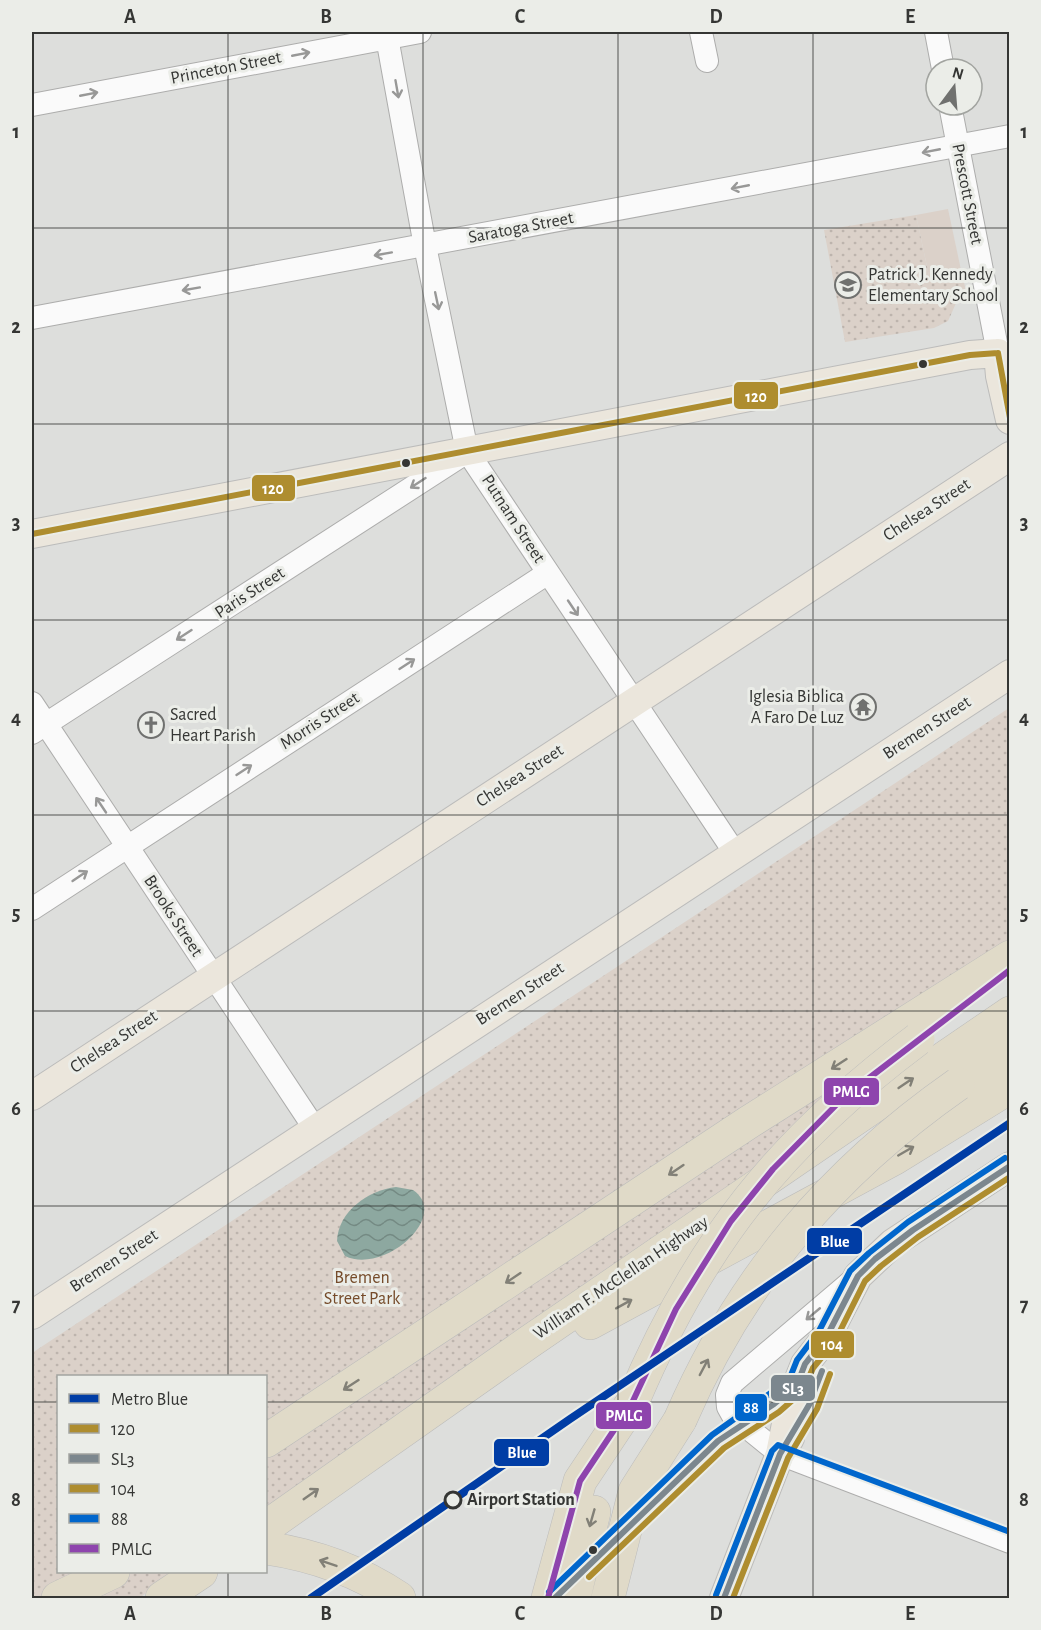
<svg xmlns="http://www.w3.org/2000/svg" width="1041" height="1630" viewBox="0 0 1041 1630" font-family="'Alegreya Sans',sans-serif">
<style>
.grass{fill:#dbd1c9}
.park{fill:url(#park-dots)}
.water{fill:url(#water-waves)}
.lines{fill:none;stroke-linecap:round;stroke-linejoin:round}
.minor-casing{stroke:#adadac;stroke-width:24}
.major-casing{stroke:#bcbcbb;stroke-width:30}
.highway-casing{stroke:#bcbcbb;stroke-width:34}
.minor{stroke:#fafafa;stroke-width:22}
.major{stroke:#ebe6dc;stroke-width:28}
.highway{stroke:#e0dac8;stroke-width:33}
.highway-bridge-casing{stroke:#bcbcbb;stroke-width:34;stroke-linecap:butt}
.highway-bridge{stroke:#e0dac8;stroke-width:33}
.bus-1-casing{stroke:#ebede8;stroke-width:10}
.bus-2-casing{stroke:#ebede8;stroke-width:10}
.bus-3-casing{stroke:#ebede8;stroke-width:10}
.bus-4-casing{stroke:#ebede8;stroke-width:10}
.bus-5-casing{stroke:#ebede8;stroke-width:10}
.bus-1{stroke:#ae8d2f;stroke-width:6}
.bus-2{stroke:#7c878e;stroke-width:6}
.bus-3{stroke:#ae8d2f;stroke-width:6}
.bus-4{stroke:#06c;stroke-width:6}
.bus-5{stroke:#8e44ad;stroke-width:6}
.metro-1-casing{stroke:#ebede8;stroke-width:12}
.metro-1{stroke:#003da5;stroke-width:8}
.oneway{stroke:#989897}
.oneway2{stroke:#828077}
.grid{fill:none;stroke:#353634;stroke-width:1.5;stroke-opacity:0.55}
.bus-dot{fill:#353634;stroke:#ebede8;stroke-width:2}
.stop-dot{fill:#ebede8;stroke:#353634;stroke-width:3}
.labels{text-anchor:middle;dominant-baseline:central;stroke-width:6;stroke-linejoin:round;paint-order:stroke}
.street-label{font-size:18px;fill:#353634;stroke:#ebede8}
.poi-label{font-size:18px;fill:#353634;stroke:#ebede8;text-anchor:start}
.park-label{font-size:18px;fill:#754b2a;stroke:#ebede8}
.stop-label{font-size:18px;font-weight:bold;fill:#353634;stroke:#ebede8;text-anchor:start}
.line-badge{stroke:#ebede8;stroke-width:2}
.badge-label{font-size:16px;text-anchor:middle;font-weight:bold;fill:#fff}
.neatline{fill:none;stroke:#353634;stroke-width:2}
.grid-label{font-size:20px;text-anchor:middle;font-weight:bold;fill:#353634}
</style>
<defs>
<pattern id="park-dots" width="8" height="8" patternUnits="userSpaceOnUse" patternTransform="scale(1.5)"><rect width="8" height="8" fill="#dbd1c9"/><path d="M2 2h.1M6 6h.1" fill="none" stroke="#bdb4ad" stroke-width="1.8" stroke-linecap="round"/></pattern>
<pattern id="water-waves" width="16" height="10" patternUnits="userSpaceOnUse" patternTransform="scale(1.5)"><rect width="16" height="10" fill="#8da8a0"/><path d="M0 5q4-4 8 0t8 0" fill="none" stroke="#748a83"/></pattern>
</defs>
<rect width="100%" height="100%" fill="#dddedc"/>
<path class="grass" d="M948 209 961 270 929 276 916 215Z"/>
<path class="park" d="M916 215 929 276 961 270 968 299 957 301 948 321 934 328 845 342 824 230Z
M1009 708V945L903 1015 929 1055 266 1511V1376H58V1572H178L139 1598H32V1353Z"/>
<path class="water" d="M396 1187 413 1190C451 1216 384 1275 345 1256L337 1241C338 1211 369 1190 396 1187Z"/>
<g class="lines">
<defs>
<path id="minor" d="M386 32 425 246 467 451 735 853
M701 32 707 61
M936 32 943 69
M32 105 420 32
M950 105 998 353
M32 318 1010 136
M32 703 315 1129
M32 733 464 454
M32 909 548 573
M852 1281 732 1383 727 1395 728 1407 733 1416 780 1454 1010 1542"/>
<path id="major" d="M998 353 1000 376 1010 420
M32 534 970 355 998 353
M32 1096 1010 456
M32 1315 1010 674
M780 1454 791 1399 805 1364 827 1336 858 1276 893 1243 1010 1166
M724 1598 780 1454 790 1438"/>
<path id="highway" d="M958 1084 1010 1051
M590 1323 895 1158 1010 1087
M266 1441 749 1122 1010 957
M266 1527 529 1342 1010 1013
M266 1548C314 1555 359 1571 399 1598
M58 1598 113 1572
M162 1598 201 1572
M548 1598 580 1481 632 1403
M574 1598 594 1512
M608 1598 635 1491 680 1420"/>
</defs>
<use href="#minor" class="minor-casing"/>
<use href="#major" class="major-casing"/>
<use href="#highway" class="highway-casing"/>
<use href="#minor" class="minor"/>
<use href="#major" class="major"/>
<use href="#highway" class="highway"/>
<defs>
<path id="highway-bridge" d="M632 1403C699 1244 780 1142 918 1039
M680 1420C741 1279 832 1172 958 1084"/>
</defs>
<use href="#highway-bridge" class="highway-bridge-casing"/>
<use href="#highway-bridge" class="highway-bridge"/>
<defs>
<path id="bus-1" d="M998 353 1010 418
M32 534 970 355 998 353"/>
<path id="bus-2" d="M555 1598 718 1441 774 1404 797 1385 805 1364 827 1336 858 1276 875 1259 913 1230 1010 1166
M724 1598 780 1454 809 1405 822 1371"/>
<path id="bus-3" d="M589 1577 724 1448 779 1412 803 1391 813 1368 835 1341 865 1281 881 1266 918 1237 1010 1177
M733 1598 788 1458 817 1409 830 1374"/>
<path id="bus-4" d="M549 1592 712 1435 789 1380 797 1360 819 1331 850 1271 869 1253 908 1222 1005 1158
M716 1595 772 1451 778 1445 1010 1532"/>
<path id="bus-5" d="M548 1598 580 1481 632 1403 676 1309 731 1221 773 1169 843 1098 1010 970"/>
</defs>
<use href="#bus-1" class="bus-1-casing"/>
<use href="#bus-2" class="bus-2-casing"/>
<use href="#bus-3" class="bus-3-casing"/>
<use href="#bus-4" class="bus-4-casing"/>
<use href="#bus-5" class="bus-5-casing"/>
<use href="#bus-1" class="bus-1"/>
<use href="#bus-2" class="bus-2"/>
<use href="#bus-3" class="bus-3"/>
<use href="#bus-4" class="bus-4"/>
<use href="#bus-5" class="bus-5"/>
<defs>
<path id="metro-1" d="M311 1598 570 1419 1010 1123"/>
</defs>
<use href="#metro-1" class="metro-1-casing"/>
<use href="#metro-1" class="metro-1"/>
</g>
<defs><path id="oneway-shaft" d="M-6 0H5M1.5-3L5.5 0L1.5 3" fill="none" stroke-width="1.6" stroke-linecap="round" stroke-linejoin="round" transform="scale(1.5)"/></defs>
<g class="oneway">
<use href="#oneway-shaft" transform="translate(301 54) rotate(-11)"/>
<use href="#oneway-shaft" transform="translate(397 89) rotate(80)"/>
<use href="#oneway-shaft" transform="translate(89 94) rotate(-11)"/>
<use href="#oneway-shaft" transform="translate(931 151) rotate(169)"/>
<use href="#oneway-shaft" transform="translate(740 187) rotate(169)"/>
<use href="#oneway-shaft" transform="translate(383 254) rotate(170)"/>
<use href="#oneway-shaft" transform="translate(191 289) rotate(170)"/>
<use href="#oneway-shaft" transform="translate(437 301) rotate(78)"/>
<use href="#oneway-shaft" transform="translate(418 483) rotate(147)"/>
<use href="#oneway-shaft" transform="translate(573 608) rotate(56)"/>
<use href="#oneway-shaft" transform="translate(184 635) rotate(147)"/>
<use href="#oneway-shaft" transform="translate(407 664) rotate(-33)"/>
<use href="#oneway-shaft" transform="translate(244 770) rotate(-33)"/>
<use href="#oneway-shaft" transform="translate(101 805) rotate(-124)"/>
<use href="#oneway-shaft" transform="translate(80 876) rotate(-34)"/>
<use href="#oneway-shaft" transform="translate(813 1314) rotate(140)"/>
</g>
<g class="oneway2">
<use href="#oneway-shaft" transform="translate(839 1064) rotate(147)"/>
<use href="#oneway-shaft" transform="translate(906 1083) rotate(-34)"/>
<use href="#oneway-shaft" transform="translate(906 1151) rotate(-30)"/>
<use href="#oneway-shaft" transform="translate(676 1170) rotate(146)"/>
<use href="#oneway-shaft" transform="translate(513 1278) rotate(146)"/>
<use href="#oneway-shaft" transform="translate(624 1304) rotate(-29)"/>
<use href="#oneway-shaft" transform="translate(704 1367) rotate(-62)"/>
<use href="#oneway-shaft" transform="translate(351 1385) rotate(147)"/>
<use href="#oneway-shaft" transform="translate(311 1494) rotate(-35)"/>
<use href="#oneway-shaft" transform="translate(592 1518) rotate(106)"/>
<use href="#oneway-shaft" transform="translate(328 1563) rotate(-161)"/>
</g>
<path class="grid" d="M228 32V1376M423 32V1598M618 32V1598M813 32V1598M32 228H1010M32 424H1010M32 620H1010M32 815H1010M32 1011H1010M32 1206H1010M32 1402H58M266 1402H1010M228 1572V1598"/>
<defs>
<symbol id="school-ring" viewBox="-11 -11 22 22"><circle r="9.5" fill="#ebede8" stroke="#70716f" stroke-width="1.5"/><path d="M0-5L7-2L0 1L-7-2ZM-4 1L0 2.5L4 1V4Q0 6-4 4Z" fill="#70716f"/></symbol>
<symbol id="temple-ring" viewBox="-11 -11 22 22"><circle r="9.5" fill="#ebede8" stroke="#70716f" stroke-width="1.5"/><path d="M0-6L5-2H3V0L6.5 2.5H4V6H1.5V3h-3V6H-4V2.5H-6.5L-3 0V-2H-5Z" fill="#70716f"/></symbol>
<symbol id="church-ring" viewBox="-11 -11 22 22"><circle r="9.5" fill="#ebede8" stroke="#70716f" stroke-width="1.5"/><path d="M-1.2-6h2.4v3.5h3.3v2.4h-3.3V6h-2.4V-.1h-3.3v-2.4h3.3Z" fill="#70716f"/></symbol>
</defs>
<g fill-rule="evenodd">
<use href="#school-ring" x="833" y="270" width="30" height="30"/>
<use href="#temple-ring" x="848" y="692" width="30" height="30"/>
<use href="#church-ring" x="136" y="710" width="30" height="30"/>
</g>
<g class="bus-dot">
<circle cx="923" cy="364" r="5"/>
<circle cx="406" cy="463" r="5"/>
<circle cx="593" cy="1550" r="5"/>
</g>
<circle class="stop-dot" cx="453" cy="1500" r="8"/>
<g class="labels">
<g class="street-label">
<text transform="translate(226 68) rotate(-11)">Princeton Street</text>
<text transform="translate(967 194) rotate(79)">Prescott Street</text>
<text transform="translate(521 228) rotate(-11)">Saratoga Street</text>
<text transform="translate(927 510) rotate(-33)">Chelsea Street</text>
<text transform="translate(513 519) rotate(57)">Putnam Street</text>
<text transform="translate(250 593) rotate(-33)">Paris Street</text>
<text transform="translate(320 721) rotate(-33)">Morris Street</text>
<text transform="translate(927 728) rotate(-33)">Bremen Street</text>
<text transform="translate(520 776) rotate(-33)">Chelsea Street</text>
<text transform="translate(173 916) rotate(57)">Brooks Street</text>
<text transform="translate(520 994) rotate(-33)">Bremen Street</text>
<text transform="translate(114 1042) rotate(-33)">Chelsea Street</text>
<text transform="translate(114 1261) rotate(-33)">Bremen Street</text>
<text transform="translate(621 1278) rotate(-34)">William F. McClellan Highway</text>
</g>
<g class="poi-label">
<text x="868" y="275">Patrick J. Kennedy<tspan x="868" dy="21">Elementary School</tspan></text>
<text x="844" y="697" text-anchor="end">Iglesia Biblica<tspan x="844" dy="21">A Faro De Luz</tspan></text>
<text x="170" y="715">Sacred<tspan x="170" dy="21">Heart Parish</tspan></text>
</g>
<g class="park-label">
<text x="362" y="1278">Bremen<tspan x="362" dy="21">Street Park</tspan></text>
</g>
<g class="stop-label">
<text x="467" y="1500">Airport Station</text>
</g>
</g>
<g class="line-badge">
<rect x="733" y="381" width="46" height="29" rx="6" fill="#ae8d2f"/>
<rect x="251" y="474" width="45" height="28" rx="6" fill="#ae8d2f"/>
<rect x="823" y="1077" width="57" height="29" rx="6" fill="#8e44ad"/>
<rect x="806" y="1227" width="57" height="28" rx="6" fill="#003da5"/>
<rect x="810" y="1330" width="45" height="29" rx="6" fill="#ae8d2f"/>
<rect x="770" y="1374" width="46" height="28" rx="6" fill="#7c878e"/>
<rect x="734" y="1393" width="34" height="29" rx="6" fill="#06c"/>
<rect x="595" y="1401" width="57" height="29" rx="6" fill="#8e44ad"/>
<rect x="493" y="1438" width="57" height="29" rx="6" fill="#003da5"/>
</g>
<g class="badge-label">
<text x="756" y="402">120</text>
<text x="273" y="494">120</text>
<text x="851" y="1097">PMLG</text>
<text x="835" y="1247">Blue</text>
<text x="832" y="1350">104</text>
<text x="793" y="1394">SL3</text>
<text x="751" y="1413">88</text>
<text x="624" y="1421">PMLG</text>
<text x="522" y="1458">Blue</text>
</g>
<rect width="1041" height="1630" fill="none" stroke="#ebede8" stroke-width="66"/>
<rect x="57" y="1375" width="210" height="198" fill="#ebede8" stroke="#a2a4a0" stroke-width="1.5"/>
<rect x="69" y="1394" width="30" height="9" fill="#003da5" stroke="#a2a4a0" stroke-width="1.5"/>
<text x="111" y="1405" font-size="18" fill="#353634">Metro Blue</text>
<rect x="69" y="1424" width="30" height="9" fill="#ae8d2f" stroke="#a2a4a0" stroke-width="1.5"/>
<text x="111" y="1435" font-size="18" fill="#353634">120</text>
<rect x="69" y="1454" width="30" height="9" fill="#7c878e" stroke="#a2a4a0" stroke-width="1.5"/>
<text x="111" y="1465" font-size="18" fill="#353634">SL3</text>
<rect x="69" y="1484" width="30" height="9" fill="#ae8d2f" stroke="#a2a4a0" stroke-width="1.5"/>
<text x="111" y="1495" font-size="18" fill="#353634">104</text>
<rect x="69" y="1514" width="30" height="9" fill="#0066cc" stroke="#a2a4a0" stroke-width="1.5"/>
<text x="111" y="1525" font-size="18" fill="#353634">88</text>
<rect x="69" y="1544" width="30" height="9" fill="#8e44ad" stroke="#a2a4a0" stroke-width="1.5"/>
<text x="111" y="1555" font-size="18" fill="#353634">PMLG</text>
<g transform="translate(954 87) rotate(16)"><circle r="28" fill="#ebede8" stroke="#a2a4a0" stroke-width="1.5"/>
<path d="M0-4.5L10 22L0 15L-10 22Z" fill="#70716f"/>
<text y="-9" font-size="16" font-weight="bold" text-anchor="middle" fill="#353634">N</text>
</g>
<rect x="33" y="33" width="975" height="1564" class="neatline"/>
<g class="grid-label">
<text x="130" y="23">A</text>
<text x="326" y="23">B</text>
<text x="520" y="23">C</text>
<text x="716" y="23">D</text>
<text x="910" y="23">E</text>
<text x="16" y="138">1</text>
<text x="1024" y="138">1</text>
<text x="16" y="333">2</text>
<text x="1024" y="333">2</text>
<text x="16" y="529">3</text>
<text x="1024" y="529">3</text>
<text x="16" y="724">4</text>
<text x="1024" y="724">4</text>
<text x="16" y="920">5</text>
<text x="1024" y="920">5</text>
<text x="16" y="1115">6</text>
<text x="1024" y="1115">6</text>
<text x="16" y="1311">7</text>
<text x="1024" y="1311">7</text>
<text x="16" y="1506">8</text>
<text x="1024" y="1506">8</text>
<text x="130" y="1620">A</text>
<text x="326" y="1620">B</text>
<text x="520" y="1620">C</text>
<text x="716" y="1620">D</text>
<text x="910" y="1620">E</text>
</g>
</svg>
